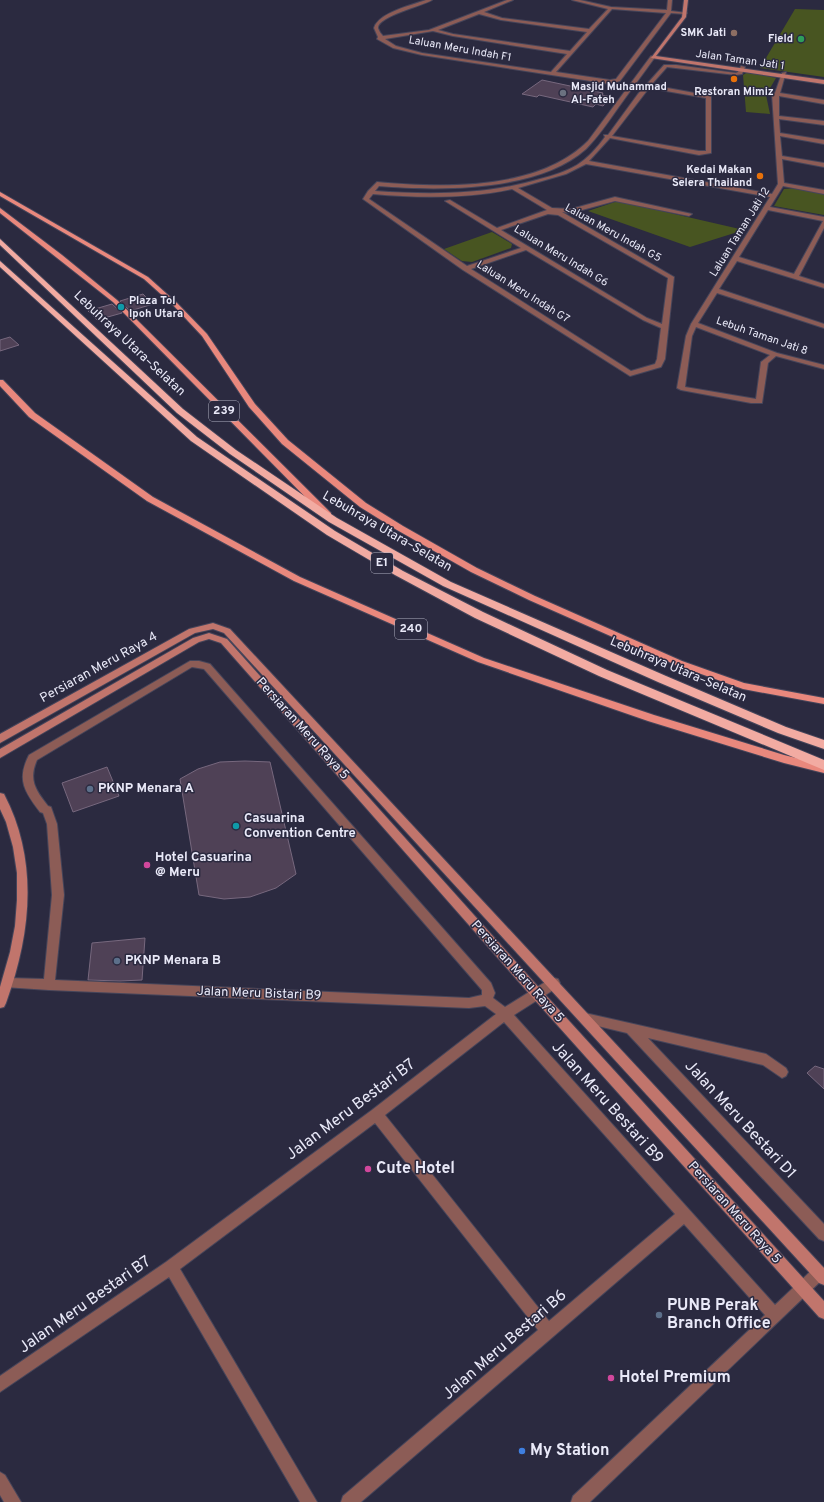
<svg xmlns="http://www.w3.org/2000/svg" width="824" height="1502" viewBox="0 0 824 1502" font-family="Overpass,sans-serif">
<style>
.green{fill:#485521}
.building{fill:#4f4156;stroke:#77687e}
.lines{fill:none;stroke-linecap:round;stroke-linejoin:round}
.street-casing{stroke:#46455a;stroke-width:2}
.secondary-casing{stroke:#46455a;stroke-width:2}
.primary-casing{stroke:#46455a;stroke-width:2}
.highway-casing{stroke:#46455a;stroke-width:2}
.street{fill:#8c5c56;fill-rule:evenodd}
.secondary{fill:#c1756c;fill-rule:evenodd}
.primary{fill:#e9887d;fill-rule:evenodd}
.highway{fill:#f2aba2;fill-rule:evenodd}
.education-dot{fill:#8d6e63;stroke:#2b2a40;stroke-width:1.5}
.leisure-dot{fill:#2e9e5b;stroke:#2b2a40;stroke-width:1.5}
.food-dot{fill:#e8710a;stroke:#2b2a40;stroke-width:1.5}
.worship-dot{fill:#6b7280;stroke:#2b2a40;stroke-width:1.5}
.culture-dot{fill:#0f9aa8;stroke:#2b2a40;stroke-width:1.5}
.service-dot{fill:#5c6f8a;stroke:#2b2a40;stroke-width:1.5}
.hotel-dot{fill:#d1479c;stroke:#2b2a40;stroke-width:1.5}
.shop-dot{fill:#3f7fe0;stroke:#2b2a40;stroke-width:1.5}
.labels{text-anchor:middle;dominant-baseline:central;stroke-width:3;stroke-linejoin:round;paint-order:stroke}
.far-poi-label{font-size:11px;font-weight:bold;fill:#e9e9f8;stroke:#2b2a40;text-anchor:end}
.far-street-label{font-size:11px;fill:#e9e9f8;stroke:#2b2a40}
.shield{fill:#2b2a40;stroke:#b0b0c1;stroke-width:1}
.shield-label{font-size:12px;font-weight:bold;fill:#e9e9f8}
.street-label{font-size:13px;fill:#e9e9f8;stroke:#2b2a40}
.poi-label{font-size:13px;font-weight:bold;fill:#e9e9f8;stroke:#2b2a40;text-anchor:start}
.near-street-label{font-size:16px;fill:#e9e9f8;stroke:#2b2a40}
.near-poi-label{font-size:16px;font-weight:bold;fill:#e9e9f8;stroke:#2b2a40;text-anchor:start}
</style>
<rect width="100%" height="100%" fill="#2b2a40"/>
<path class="green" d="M795 9 824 10V77L760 68Z
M748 72 776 78 766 95 770 114 746 112 743 75Z
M797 188 824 193V215L774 206 784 189Z
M618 201 744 230 690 247 588 211Z
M492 232 512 244 511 248 472 262 462 261 444 249Z"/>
<path class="building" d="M542 80 603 93 602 95 612 97 603 106 596 104 593 107 539 95 537 97 522 94Z
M143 294 153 304 130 311 120 301Z
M112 304 122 313 97 320 88 311Z
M10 337 19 345 0 351V340Z
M245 761 270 762 296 874 276 888 250 897 224 899 199 895 180 779 198 769 220 762Z
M107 767 119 796 73 812 62 783Z
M145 938 142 980 120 981 88 980 92 943Z
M815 1066 824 1069V1089L807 1073Z"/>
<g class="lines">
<defs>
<path id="street" d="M426 0H432C423 6 378 16 378 28 379 31 381 34 383 36L429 30 507 0H513L484 12 502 18 589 29 608 9 572 0H580L611 7 667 10 668 0H672L671 11 687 13 685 14 671 13 620 81 610 84 422 55 393 48 377 39 378 37 374 28C378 13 412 5 426 0ZM612 9 666 13 616 79 610 80 556 72ZM479 14 501 20 587 32 570 51 453 34 438 30ZM433 31 453 36 567 54 551 72 422 53 396 46 385 39Z
M651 56 655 57C643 74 630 91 618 108 608 122 598 137 586 149 538 192 439 191 379 186L375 191C430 195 486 195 540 179 552 176 565 172 577 165 588 158 597 148 605 137L604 135H608L638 94 664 65H676L736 73 738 72 741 66 745 67 742 74 736 75 667 67 651 85 711 96V153L699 155 610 138 589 161 772 194 778 184 772 94 775 93 782 73 786 72 780 93 824 100V104L779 96V116L824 121V125L779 119 780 133 824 140V144L780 136 782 156 824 163V167L782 159 784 183 824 190V194L783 186 770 207 824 217V228L799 276 824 284V288L737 261 719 289 824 324V328L717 293 698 323 777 353 824 365V369L776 356 768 363 762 403H751L681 390 677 388 686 336 691 324 770 197 586 164 566 174 518 188 552 208 571 209 615 197 692 214 689 216 615 201 571 213 562 212 674 277 665 359 661 367 630 376 463 270 363 199 368 191 377 182C442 188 538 191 588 141ZM649 88 706 98V151H699L612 136ZM512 189 547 210 497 228 450 200 445 201 521 248 467 266 369 199 373 194C419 198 466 199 512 189ZM768 210 823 221 794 274 739 257ZM548 214 558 215 668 278 662 324 647 318 501 230ZM526 250 643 320 661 328 657 359 655 364 631 371 471 269ZM696 327 770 355 761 362 756 399 685 387 692 336Z
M190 661H199L210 664 491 983 495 993 493 998 505 1007 550 979 554 978 558 979 560 983 558 987 514 1015 775 1305 814 1268 819 1266 824 1268V1278L590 1502H571L573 1496 765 1315 684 1224 361 1502H341L343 1496 538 1330 375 1123 180 1269 317 1502H300L169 1277 0 1392V1376L166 1262 372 1110 496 1014 485 1006 469 1008 49 990 4 987 2 983 4 979 8 978 44 979 52 895 47 824 43 813 40 812C25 792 16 780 29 755ZM192 667 204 669 482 990V995L469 998 55 980 64 895 57 824 51 807 48 806C36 791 28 780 37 760ZM504 1022 675 1214 549 1321 385 1115Z
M585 1013 766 1054 786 1068 788 1072 786 1076 782 1078 763 1065 648 1038 824 1224V1241L819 1239 627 1033 581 1022 579 1018 581 1014Z
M0 1472 5 1475 21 1502H4L0 1495Z"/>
<path id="secondary" d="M684 0H688L686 17 656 56 824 80V84L651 58 682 17Z
M213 623 230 629 824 1268V1285L819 1283 224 633 213 629 195 633 0 743V734L189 629Z
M209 633 227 639 541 990 824 1301V1319L819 1317 533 998 221 643 209 639 199 642 0 758V749L193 638Z
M0 793 4 794C39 861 31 934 6 1003L4 1007 0 1008V987L10 952 15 926 17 900V873L13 847 6 822 0 809Z"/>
<path id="primary" d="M0 192 148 277 177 303 207 334 255 404 288 440 366 503 403 526 477 568 535 596 682 661 744 683 824 698V704L743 689 676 665 529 600 471 572 397 530 360 507 282 444 249 407 202 336 173 305 144 279 0 196Z
M0 208 62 255 117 300 331 513V517H325L113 302 0 213Z
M0 380H3L35 413 153 497 300 577 484 658 654 715 784 755 824 765V773L784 763 648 721 478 662 294 581 147 501 29 417 0 386Z"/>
<path id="highway" d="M0 239 183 409 236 450 337 518 451 582 666 676 786 727 824 740V749L778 733 658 682 443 586 329 522 230 454 177 413 0 245Z
M0 261 197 437 335 531 403 571 483 612 607 670 824 760V770L599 676 475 618 395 575 327 535 191 441 0 267Z"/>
</defs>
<use href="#street" class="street-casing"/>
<use href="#secondary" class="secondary-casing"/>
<use href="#primary" class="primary-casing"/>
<use href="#highway" class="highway-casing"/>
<use href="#street" class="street"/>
<use href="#secondary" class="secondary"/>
<use href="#primary" class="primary"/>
<use href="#highway" class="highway"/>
</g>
<circle class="education-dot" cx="734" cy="33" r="4"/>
<circle class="leisure-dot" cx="801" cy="39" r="4"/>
<g class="food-dot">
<circle cx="734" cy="79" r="4"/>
<circle cx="760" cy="176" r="4"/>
</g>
<circle class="worship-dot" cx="563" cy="93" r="4"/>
<g class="culture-dot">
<circle cx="121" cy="307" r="4"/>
<circle cx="236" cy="826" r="4"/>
</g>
<g class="service-dot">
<circle cx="90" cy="789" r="4"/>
<circle cx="117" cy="961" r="4"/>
<circle cx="659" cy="1315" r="4"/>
</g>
<g class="hotel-dot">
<circle cx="147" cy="865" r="4"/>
<circle cx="368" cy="1169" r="4"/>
<circle cx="611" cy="1378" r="4"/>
</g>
<circle class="shop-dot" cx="522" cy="1451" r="4"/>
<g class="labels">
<g class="far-poi-label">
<text x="726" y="33">SMK Jati</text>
<text x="793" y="39">Field</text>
<text x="571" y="87" text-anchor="start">Masjid Muhammad<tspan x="571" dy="13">Al-Fateh</tspan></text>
<text x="734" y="92" text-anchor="middle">Restoran Mimiz</text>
<text x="752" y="170">Kedai Makan<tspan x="752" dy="13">Selera Thailand</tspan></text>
<text x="129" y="301" text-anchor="start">Plaza Tol<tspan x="129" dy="13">Ipoh Utara</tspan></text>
</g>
<g class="far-street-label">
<text transform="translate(460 49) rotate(10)">Laluan Meru Indah F1</text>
<text transform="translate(740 60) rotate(8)">Jalan Taman Jati 1</text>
<text transform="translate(740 232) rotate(-58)">Laluan Taman Jati 12</text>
<text transform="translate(613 233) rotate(29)">Laluan Meru Indah G5</text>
<text transform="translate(561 256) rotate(31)">Laluan Meru Indah G6</text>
<text transform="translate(523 292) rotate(32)">Laluan Meru Indah G7</text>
<text transform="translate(762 336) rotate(19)">Lebuh Taman Jati 8</text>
</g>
<g class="shield">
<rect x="209" y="401" width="30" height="20" rx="3"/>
<rect x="371" y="553" width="22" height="20" rx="3"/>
<rect x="395" y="619" width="32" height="20" rx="3"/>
</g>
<g class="shield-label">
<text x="224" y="411">239</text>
<text x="382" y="563">E1</text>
<text x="411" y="629">240</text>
</g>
<g class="street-label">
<text transform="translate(129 344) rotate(43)">Lebuhraya Utara–Selatan</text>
<text transform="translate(387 532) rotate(30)">Lebuhraya Utara–Selatan</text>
<text transform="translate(99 668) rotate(-29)">Persiaran Meru Raya 4</text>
<text transform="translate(678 670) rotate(23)">Lebuhraya Utara–Selatan</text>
<text transform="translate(302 729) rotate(48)">Persiaran Meru Raya 5</text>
<text transform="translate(517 972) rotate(48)">Persiaran Meru Raya 5</text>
<text transform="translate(259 994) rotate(2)">Jalan Meru Bistari B9</text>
<text transform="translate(734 1213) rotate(48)">Persiaran Meru Raya 5</text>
</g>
<g class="poi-label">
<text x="98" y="789">PKNP Menara A</text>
<text x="244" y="819">Casuarina<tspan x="244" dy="15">Convention Centre</tspan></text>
<text x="155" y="858">Hotel Casuarina<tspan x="155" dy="15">@ Meru</tspan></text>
<text x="125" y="961">PKNP Menara B</text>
</g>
<g class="near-street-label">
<text transform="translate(607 1103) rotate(48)">Jalan Meru Bestari B9</text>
<text transform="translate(351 1110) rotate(-37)">Jalan Meru Bestari B7</text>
<text transform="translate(740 1120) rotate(47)">Jalan Meru Bestari D1</text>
<text transform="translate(85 1305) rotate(-35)">Jalan Meru Bestari B7</text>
<text transform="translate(505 1345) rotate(-41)">Jalan Meru Bestari B6</text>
</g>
<g class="near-poi-label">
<text x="376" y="1169">Cute Hotel</text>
<text x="667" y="1306">PUNB Perak<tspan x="667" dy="18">Branch Office</tspan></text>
<text x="619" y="1378">Hotel Premium</text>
<text x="530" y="1451">My Station</text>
</g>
</g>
</svg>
